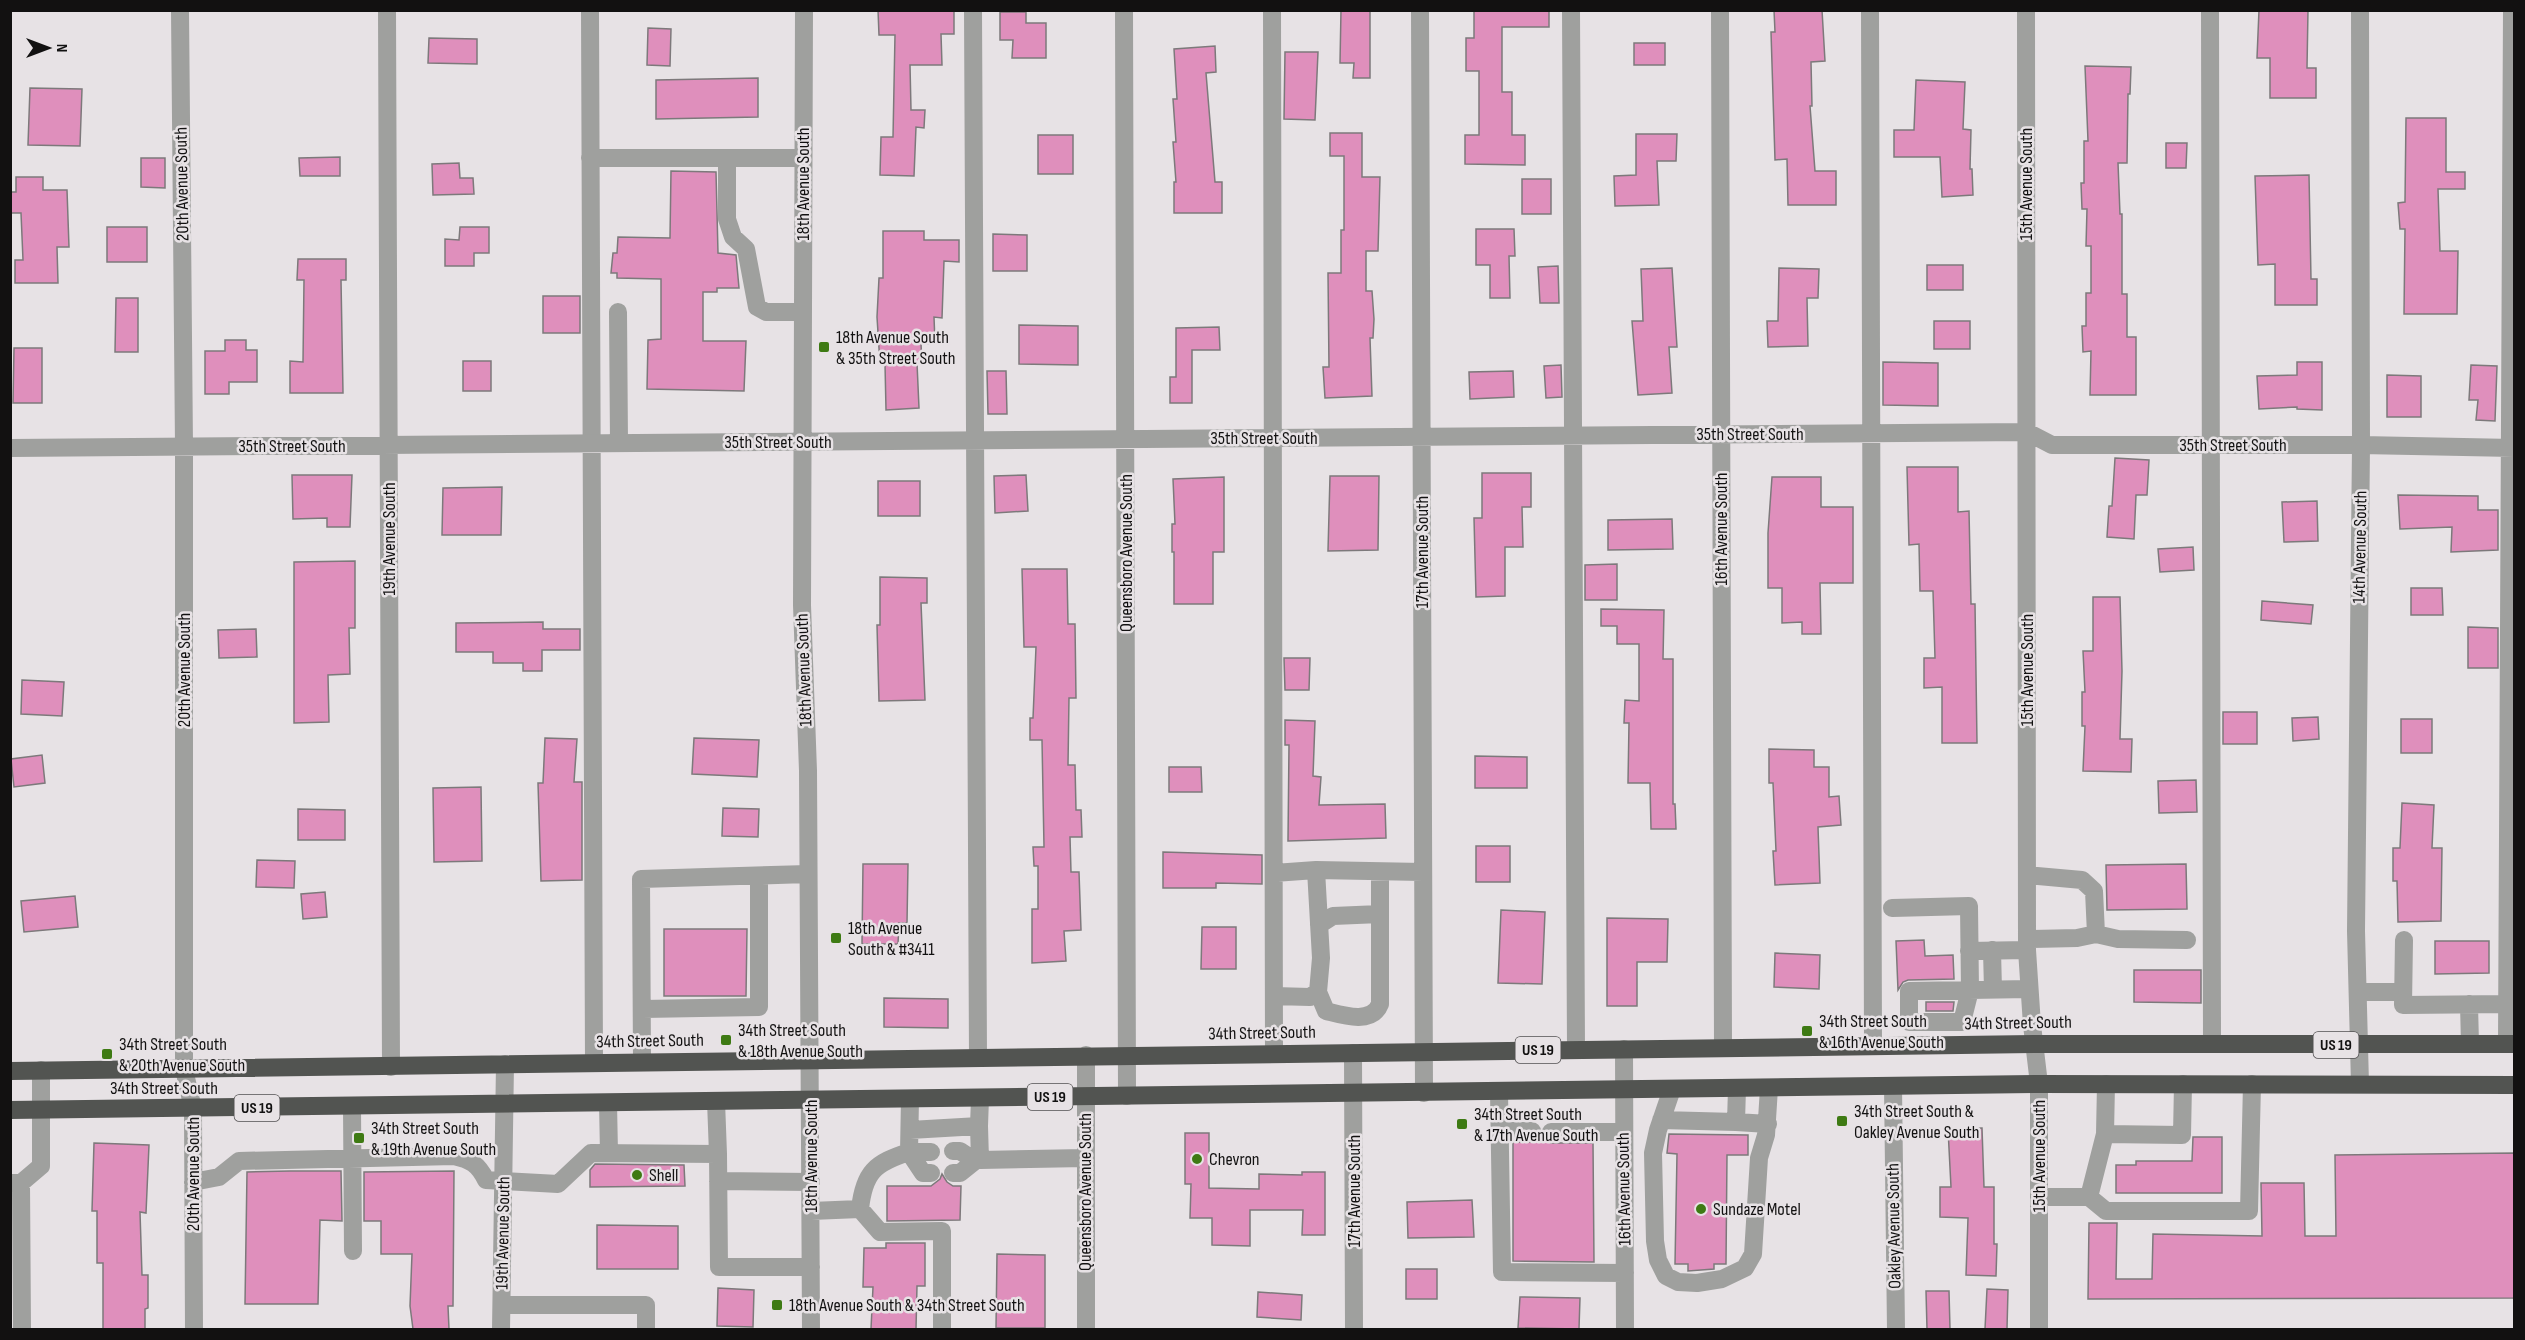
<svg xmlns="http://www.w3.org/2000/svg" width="2525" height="1340" viewBox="0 0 2525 1340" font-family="'Sofia Sans Condensed',sans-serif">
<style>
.building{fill:#df8fbc;stroke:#7d797b;stroke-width:1.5}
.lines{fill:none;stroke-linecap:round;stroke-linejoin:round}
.minor{stroke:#9fa09e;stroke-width:18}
.highway{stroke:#525451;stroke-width:18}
.poi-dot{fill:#3e7a13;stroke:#e7e2e5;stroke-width:2}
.labels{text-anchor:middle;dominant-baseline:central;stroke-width:5;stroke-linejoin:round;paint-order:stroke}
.shield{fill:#e7e2e5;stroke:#525051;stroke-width:1.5}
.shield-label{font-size:16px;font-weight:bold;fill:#121111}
.street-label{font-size:18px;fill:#121111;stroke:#e7e2e5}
.poi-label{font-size:18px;fill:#121111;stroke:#e7e2e5;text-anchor:start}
</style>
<rect width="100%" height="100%" fill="#e7e2e5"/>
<path class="building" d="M878 10H954V34H941L942 65H910L911 110H925L924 128 916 127 914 176 880 175 881 137H893L895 35H879Z
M1341 10H1370V78H1353L1354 63H1340Z
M1474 10H1549V27H1502V92H1512V135H1525V165L1465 164V135H1479V71H1466V38H1474Z
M1774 10H1822L1825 61 1811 62 1812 106H1810L1815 171H1836V205H1788L1787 159 1775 160 1771 32H1775Z
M2259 10H2308L2307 68H2316V98H2270V58H2257Z
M1000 12H1026V23H1046V58H1012L1013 40H1000Z
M648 28 671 29 670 66 647 65Z
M429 38 477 39V64L428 63Z
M1634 43H1665V65H1634Z
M1215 46 1216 72 1206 73 1215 182H1222V213H1174V182H1176L1173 142H1176L1173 99H1177L1174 49Z
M1285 52H1318L1315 120 1284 119Z
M2085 66 2131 67 2130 94H2128L2127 163H2118L2120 214H2122V294H2127V337H2136V395H2090L2091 351 2083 352 2082 326H2086V293H2091V246H2086L2087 209H2082L2081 183H2084V141H2088Z
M758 78V117L656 119V80Z
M1916 80 1965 82 1963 129 1971 130 1970 169H1972L1973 195 1942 197 1940 157H1894V130H1914Z
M30 88 82 89 80 146 28 145Z
M2406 118H2446V172H2465V189H2438L2440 251H2458L2457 314H2404L2405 229H2400L2398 203 2405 202Z
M1330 133H1362V177H1380L1378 251H1366V291H1372L1374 319 1373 338H1370L1372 396 1325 398 1323 367H1329L1328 273H1341V230H1344V156H1330Z
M1636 134H1677L1676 161H1657L1659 205 1615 206 1614 176 1636 175Z
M1038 135H1073V174H1038Z
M2166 143H2187L2186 168H2166Z
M340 157V176H300L299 158Z
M141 158H165V188L141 187Z
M459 163 460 178H473L474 194 433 195 432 164Z
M671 171 716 172 718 253 736 255 739 288H717V292H703V341H746L744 391 647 389 648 340 661 339V279L617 278V273H611L613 253H617L618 237 670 238Z
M2309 175 2311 279H2317V305H2275V264L2258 265 2255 176Z
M16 177H43V190H67L69 247H57L58 283H15V260H23L21 213H10V192H16Z
M1522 179H1551V214H1522Z
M107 227H147V262H107Z
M460 227H489V253H474V266H445V239L459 240Z
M1476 229H1514L1515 256H1509L1510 298H1490V265H1476Z
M883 231H924V240H959V262L944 261 942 318 934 317 935 343 921 344 922 363H917L919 408 886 410 885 364H880L877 317 879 278H883Z
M993 234 1027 235V271H993Z
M298 259H346V280H341L343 393H290V361L303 362 304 280H297Z
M1927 265H1963V290H1927Z
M1558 266 1559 303H1540L1538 267Z
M1672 268 1677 347H1669L1672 393 1638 395 1632 321H1643L1641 269Z
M1779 268 1819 269 1818 298H1807L1808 346 1768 347 1767 321H1778Z
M543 296H580V333H543Z
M116 298H138V352H115Z
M1934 321H1970V349H1934Z
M1019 325 1078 326V365L1019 364Z
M1219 327 1220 350H1192V403H1170V377H1176V328Z
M225 340H246V350H257V382H229V394H205V351H225Z
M14 348H42V403H13Z
M463 361H491V391H463Z
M1883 362 1938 363V406L1883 405Z
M2297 362H2322V410L2297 409V407L2259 409 2257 376 2297 375Z
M1561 365 1562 397 1546 398 1544 366Z
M2471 365 2497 366 2495 421 2476 420 2478 400H2469Z
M987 371H1006L1007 414H988Z
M1513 371 1514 397 1470 399 1469 372Z
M2387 375 2421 376V417H2387Z
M2115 458 2149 460 2147 495H2136L2134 539 2107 537 2109 506H2112Z
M1907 467H1958V512L1969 511 1971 604H1975L1977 743H1942V687L1924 688V658H1935L1933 591H1920L1919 544 1909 545Z
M1482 473H1531V507H1522L1523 547H1505V596L1476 597 1474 518H1482Z
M292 475H352L350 527H327V518L293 519Z
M1026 475 1028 511 995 513 994 476Z
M1330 476H1379L1378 550 1328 551Z
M1224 477V552H1213V604H1174V552H1172V524H1175L1173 479Z
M1772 477H1821V507H1853V583H1820L1821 634H1802V622L1782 623V588H1768V533Z
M878 481H920V516H878Z
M502 487 501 535H442L443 488Z
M2398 495 2478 496V510H2498V550L2451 552 2452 527 2400 529Z
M2317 501 2318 541 2284 542 2282 502Z
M1672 519 1673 549 1608 550V520Z
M2193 547 2194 570 2160 572 2158 549Z
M355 561V628H349L350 674 328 675 329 722 294 723V562Z
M1617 564V600H1585V565Z
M1022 569H1067L1068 624H1075L1076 698H1069L1068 765H1075L1076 810H1081L1082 837H1070L1071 872H1079L1081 930 1064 931 1066 961 1032 963V909H1038V866H1034L1033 847H1044L1043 794 1042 740H1030V718H1033L1036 647H1024Z
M880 577 927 578V603H921L925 700 879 701 877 625H880Z
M2411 588H2442L2443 615H2411Z
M2093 597H2120L2122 671 2120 739H2132L2131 772 2083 771 2085 726H2082V692H2085L2083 651H2093Z
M2262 601 2313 605 2311 624 2261 620Z
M1601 609 1664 610 1663 659H1673V804H1675L1676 829H1651L1650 783H1628L1629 723H1624L1625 700 1639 701V644H1617V626H1601Z
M543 622V629H580V650H542V671H523V663H493V652H456V623Z
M2468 627 2498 628V668H2468Z
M256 629 257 657 219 658 218 630Z
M1284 658H1310L1309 690H1285Z
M22 680 64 682 62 716 21 714Z
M2223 712H2257V744H2223Z
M2318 717 2319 739 2293 741 2292 718Z
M2401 719H2432V753H2401Z
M1285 720 1315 721 1313 776 1321 777 1319 805 1385 804 1386 838 1288 841 1289 745H1285Z
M545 738 577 739 574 782H582V880L541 881 538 783H543Z
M694 738 759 740 757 777 692 774Z
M1769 749 1814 750V767H1829V797L1839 796 1841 825 1818 827 1820 883 1775 885 1773 851H1776L1773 783H1769Z
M42 755 45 783 14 787 11 759Z
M1475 756 1527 757V788H1475Z
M1169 767H1201L1202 792H1169Z
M2196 780 2197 812 2159 813 2158 781Z
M481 787 482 861 434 862 433 788Z
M2402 803 2434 805 2432 848H2442L2441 921 2398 922 2397 881H2393V848H2400Z
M723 808 759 809 758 837 722 836Z
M298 809 345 810V840H298Z
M1476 846H1510V882H1476Z
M1163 852 1262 855V884L1216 883V888H1163Z
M257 860 295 861 294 888 256 887Z
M863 864H908L907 923H899L898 944H862Z
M2186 864 2187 909 2107 910 2106 865Z
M325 892 327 917 303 919 301 894Z
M75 896 78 927 24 932 21 901Z
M1501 910 1545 912 1542 984 1498 983Z
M1607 918 1668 919 1667 962H1637V1006H1607Z
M1202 927H1236V969H1201Z
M664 929H747L746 996H664Z
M1924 940 1925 956 1953 955 1954 979 1908 980 1903 982 1898 990 1896 941Z
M2435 941H2489V973L2435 974Z
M1775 953 1820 955 1819 989 1774 987Z
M2134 970H2201V1003L2134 1002Z
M884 998 948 999V1028L884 1027Z
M1926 1002H1954L1953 1011H1926Z
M1982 1128 1984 1187H1994V1244H1997L1996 1276 1966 1275 1968 1218 1940 1217V1187H1951L1948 1129Z
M1185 1133H1209V1188L1259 1189V1174L1302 1175V1172H1325V1235H1302L1303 1210H1250V1246L1212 1245V1218H1190L1191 1184H1185Z
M1669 1134 1748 1135V1155H1727L1726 1264H1714V1269L1688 1271V1264H1675L1677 1154 1667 1153Z
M1541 1137 1551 1143H1593L1594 1262 1513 1261V1142H1533Z
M2193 1137H2222V1193H2116V1165H2136V1161H2192Z
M94 1143 149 1145 146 1213 140 1212 142 1275H148V1308L145 1309V1329H103V1263H97V1211H92Z
M2514 1153V1298L2088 1299 2089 1223H2117L2116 1279H2152L2153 1234 2262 1236 2261 1183H2304L2305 1236H2336L2335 1155Z
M595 1164 684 1165 685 1186 590 1187V1170Z
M290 1171H341L342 1221 320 1220 318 1304H245L247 1172Z
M454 1171 453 1306H448L449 1329H413L410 1306 412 1254H381V1221H364V1172Z
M942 1174 947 1182 953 1186H961L960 1220 887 1221V1186H931L940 1179Z
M1472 1200 1474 1237 1408 1238 1407 1202Z
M597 1225 678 1226V1269H597Z
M886 1243H925V1286H917L916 1329H871L873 1287H863L864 1248H886Z
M997 1254 1045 1255V1328H996Z
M1406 1269H1437V1299H1406Z
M718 1288 754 1290 753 1327 717 1326Z
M1987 1289 2008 1290 2007 1329H1985Z
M1926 1291H1949L1950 1329H1927Z
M1258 1292 1302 1295 1301 1320 1257 1317Z
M1520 1297 1580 1298 1579 1329 1518 1328Z"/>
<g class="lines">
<path class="minor" d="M180 10 184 446V1069L193 1109 194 1330
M387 10 391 1067
M590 10 594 1063
M804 10 802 605 808 771 811 1330
M973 10 978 1057
M1124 10 1127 1096
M1272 10 1274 1054
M1420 10 1424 1093
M1571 10 1576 1050
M1720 10 1723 1048
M1870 10 1873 1046
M2026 10 2027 950 2032 1025 2039 1084V1330
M2210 10 2212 1044
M590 158H803
M727 158V219L733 237 746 249 757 307 766 312H801
M618 312 619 443
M10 448 2027 432 2052 445H2361L2514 448
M1274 873 1316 870 1423 872
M2027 875 2082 880 2094 891 2096 934 2077 938 2027 939
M1892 908 1969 906 1970 990 1962 1022H1909V991L2029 989
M1319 925 1333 916 1380 914
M2096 934 2118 939 2187 940
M2404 940 2403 1005 2507 1004
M1992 950 1993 990
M1969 951 2027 950
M1318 992 1326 1011C1342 1015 1372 1025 1380 1004V872
M2358 992H2403
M1274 996 1310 997 1318 992 1321 958 1316 870
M2469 1004 2470 1044
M643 1009 759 1007V876
M2507 1044 2512 10
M1624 1049 1625 1330
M1353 1053 1354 1330
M1086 1055V1330
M642 1062 641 879 808 874
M2360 1084 2356 931 2361 445 2360 10
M1893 1086 1896 1330
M1737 1088 1736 1122 1768 1124
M1672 1089 1658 1130 1653 1153 1655 1241 1658 1260 1666 1276 1678 1282 1697 1283 1722 1279 1745 1268 1753 1254 1759 1158 1766 1135 1769 1088
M1499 1092 1502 1272 1625 1273
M716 1101 718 1154
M608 1103 609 1153
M352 1107 353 1251
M1661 1120 1736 1122
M979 1126 980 1160 1085 1158
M910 1130 979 1126 980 1098
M1499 1131H1532
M1551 1132H1624
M2105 1134 2106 1084
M931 1152H909L923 1173H931
M953 1173H960L975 1161 960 1151H953
M718 1181 811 1182
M193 1182 219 1177 239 1161 454 1156C471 1160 478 1164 486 1180L558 1184 591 1153 718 1154 719 1267H811
M10 1183H21L22 1330
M21 1183 41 1166V1070
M2039 1197H2089L2105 1134 2182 1135 2183 1084
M2089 1197 2106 1211H2249L2252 1084
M860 1209 880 1232 942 1231V1330
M811 1211 860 1209C864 1172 875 1163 909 1152L910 1099
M502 1305H646V1330
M501 1330 505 1064"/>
<path class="highway" d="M10 1071 2033 1044H2514
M10 1110 2039 1084 2514 1085"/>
</g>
<g class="poi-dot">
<rect x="818" y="341" width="12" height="12" rx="3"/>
<rect x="830" y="932" width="12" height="12" rx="3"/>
<rect x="1801" y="1025" width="12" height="12" rx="3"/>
<rect x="720" y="1034" width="12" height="12" rx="3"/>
<rect x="101" y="1048" width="12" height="12" rx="3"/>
<rect x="1836" y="1115" width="12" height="12" rx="3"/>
<rect x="1456" y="1118" width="12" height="12" rx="3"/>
<rect x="353" y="1132" width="12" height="12" rx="3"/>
<circle cx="1197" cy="1159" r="6"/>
<circle cx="637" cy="1175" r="6"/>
<circle cx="1701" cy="1209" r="6"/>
<rect x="771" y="1299" width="12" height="12" rx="3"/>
</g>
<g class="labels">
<g class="shield">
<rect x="2313.5" y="1032" width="45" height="26" rx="4.5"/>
<rect x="1515.5" y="1037" width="45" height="26" rx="4.5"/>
<rect x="1027.5" y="1084" width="45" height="26" rx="4.5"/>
<rect x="234.5" y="1095" width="45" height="26" rx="4.5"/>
</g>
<g class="shield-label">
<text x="2336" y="1045">US 19</text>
<text x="1538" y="1050">US 19</text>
<text x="1050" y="1097">US 19</text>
<text x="257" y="1108">US 19</text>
</g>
<g class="street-label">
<text transform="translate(182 184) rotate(-91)">20th Avenue South</text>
<text transform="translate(803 184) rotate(-90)">18th Avenue South</text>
<text transform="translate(2026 184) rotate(-90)">15th Avenue South</text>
<text x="1750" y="434">35th Street South</text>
<text x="1264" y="438">35th Street South</text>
<text x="778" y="442">35th Street South</text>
<text x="2233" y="445">35th Street South</text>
<text x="292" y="446">35th Street South</text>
<text transform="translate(1721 529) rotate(-90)">16th Avenue South</text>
<text transform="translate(389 539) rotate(-90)">19th Avenue South</text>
<text transform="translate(2360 547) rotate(-89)">14th Avenue South</text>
<text transform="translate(1422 552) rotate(-90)">17th Avenue South</text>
<text transform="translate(1126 553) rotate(-90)">Queensboro Avenue South</text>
<text transform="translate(184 670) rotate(-90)">20th Avenue South</text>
<text transform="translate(804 670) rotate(-92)">18th Avenue South</text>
<text transform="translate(2027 670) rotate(-90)">15th Avenue South</text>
<text transform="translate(2018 1023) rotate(-1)">34th Street South</text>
<text transform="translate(1262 1033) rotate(-1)">34th Street South</text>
<text transform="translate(650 1041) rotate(-1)">34th Street South</text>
<text x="164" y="1088">34th Street South</text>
<text transform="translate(811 1156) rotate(-90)">18th Avenue South</text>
<text transform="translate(2039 1156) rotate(-90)">15th Avenue South</text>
<text transform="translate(193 1174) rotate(-90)">20th Avenue South</text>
<text transform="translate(1624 1189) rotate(-91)">16th Avenue South</text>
<text transform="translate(1354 1191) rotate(-90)">17th Avenue South</text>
<text transform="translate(1085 1192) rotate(-90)">Queensboro Avenue South</text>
<text transform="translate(1894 1226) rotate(-91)">Oakley Avenue South</text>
<text transform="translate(503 1233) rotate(-89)">19th Avenue South</text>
</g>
<g class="poi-label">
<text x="836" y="337">18th Avenue South<tspan x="836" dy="21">&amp; 35th Street South</tspan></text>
<text x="848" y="928">18th Avenue<tspan x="848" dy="21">South &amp; #3411</tspan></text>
<text x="1819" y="1021">34th Street South<tspan x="1819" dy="21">&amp; 16th Avenue South</tspan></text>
<text x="738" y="1030">34th Street South<tspan x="738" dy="21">&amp; 18th Avenue South</tspan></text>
<text x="119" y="1044">34th Street South<tspan x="119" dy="21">&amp; 20th Avenue South</tspan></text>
<text x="1854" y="1111">34th Street South &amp;<tspan x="1854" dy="21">Oakley Avenue South</tspan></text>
<text x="1474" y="1114">34th Street South<tspan x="1474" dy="21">&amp; 17th Avenue South</tspan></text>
<text x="371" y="1128">34th Street South<tspan x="371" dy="21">&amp; 19th Avenue South</tspan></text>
<text x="1209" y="1159">Chevron</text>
<text x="649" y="1175">Shell</text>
<text x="1713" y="1209">Sundaze Motel</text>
<text x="789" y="1305">18th Avenue South &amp; 34th Street South</text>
</g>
</g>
<rect width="2525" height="1340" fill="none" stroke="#121111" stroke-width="24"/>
<g transform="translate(48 48) rotate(90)" stroke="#e7e2e5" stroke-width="4.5" paint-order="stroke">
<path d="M0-4.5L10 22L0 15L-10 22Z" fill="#121111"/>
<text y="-9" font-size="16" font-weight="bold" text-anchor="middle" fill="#121111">N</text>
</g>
</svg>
